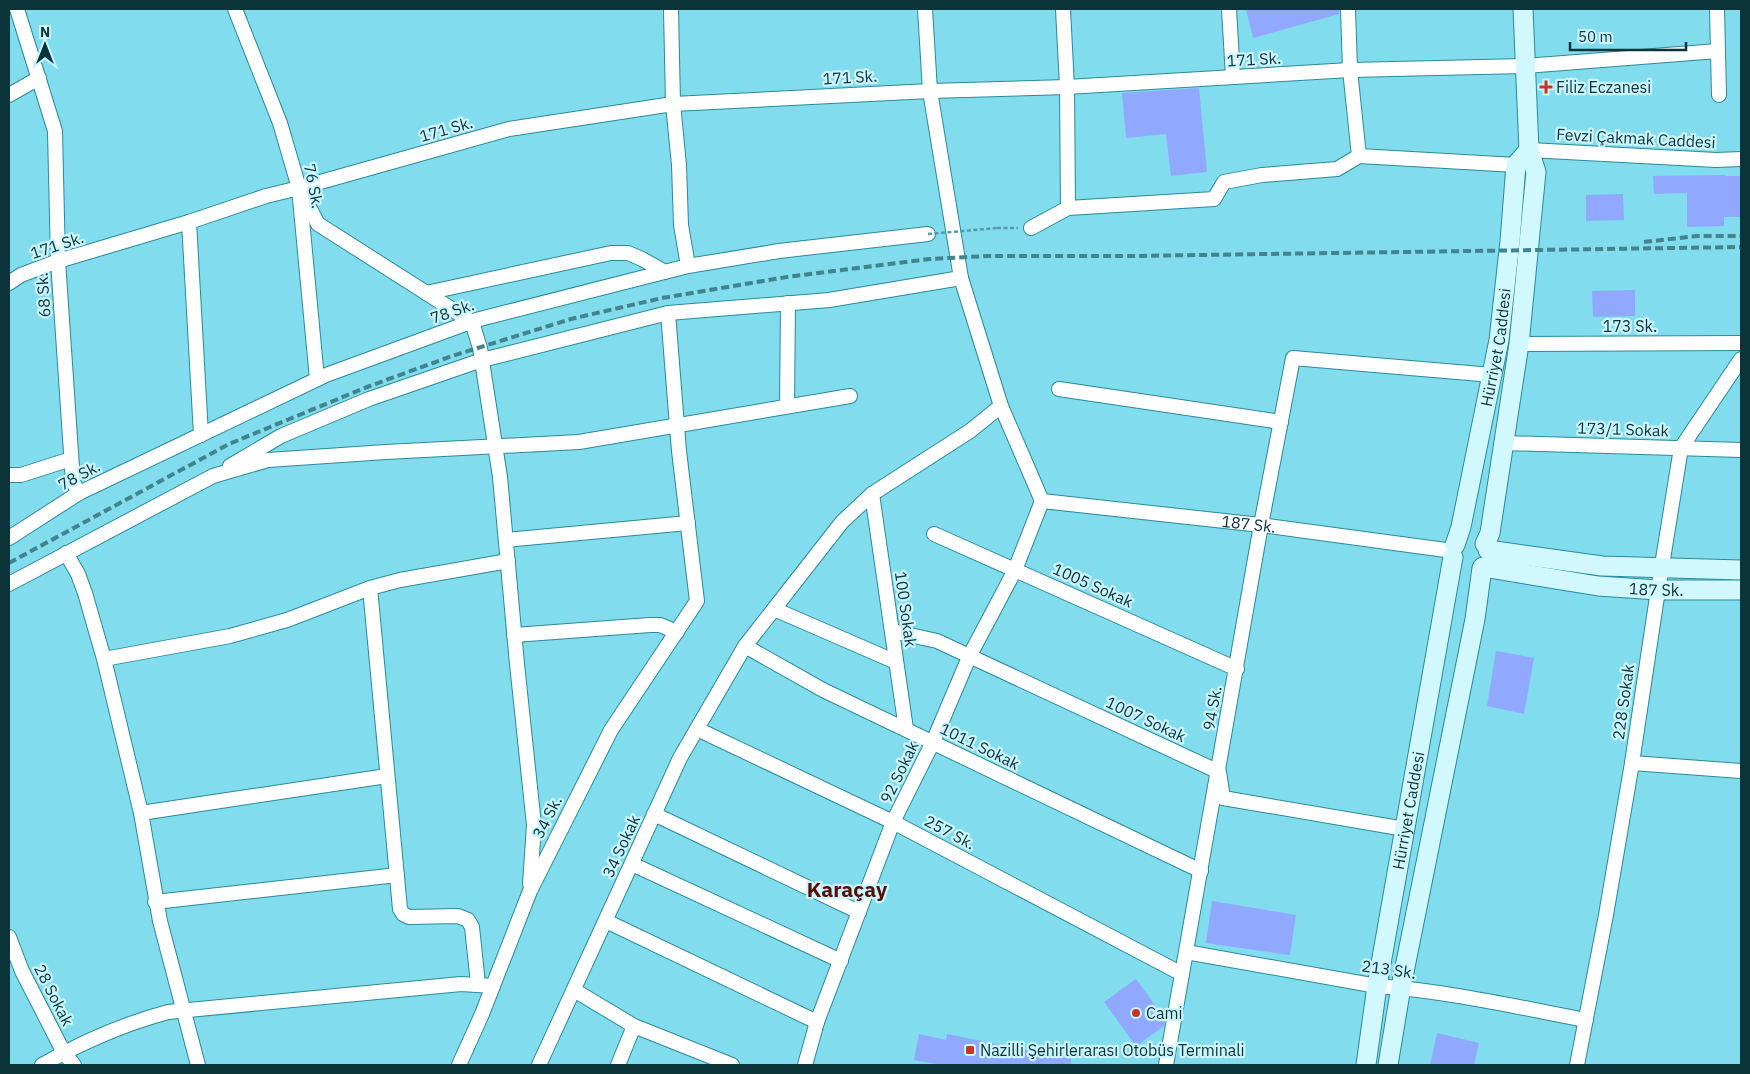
<svg xmlns="http://www.w3.org/2000/svg" width="1750" height="1074" viewBox="0 0 1750 1074" font-family="'IBM Plex Sans',sans-serif">
<style>
.building{fill:#90a9ff}
.lines{fill:none;stroke-linecap:round;stroke-linejoin:round}
.minor-casing{stroke:#2a8b9b;stroke-width:16}
.secondary-casing{stroke:#2a8b9b;stroke-width:21}
.path{stroke:#539ba8;stroke-width:2.5;stroke-dasharray:4 2.5;stroke-linecap:butt}
.minor{stroke:#fff;stroke-width:14}
.secondary{stroke:#d1f8ff;stroke-width:19}
.rail{stroke:#42838e;stroke-width:4;stroke-dasharray:8 4;stroke-linecap:butt}
.path-bridge{stroke:#539ba8;stroke-width:2.5;stroke-dasharray:4 2.5;stroke-linecap:butt}
.poi-dot{fill:#c43725;stroke:#cbf5fe;stroke-width:2}
.labels{text-anchor:middle;dominant-baseline:central;stroke-width:4.5;stroke-linejoin:round;paint-order:stroke}
.street-label{font-size:16px;fill:#0b343a;stroke:#cbf5fe}
.poi-label{font-size:16px;fill:#0b343a;stroke:#cbf5fe;text-anchor:start}
.district-label{font-size:21px;font-weight:bold;fill:#541108;stroke:#cbf5fe}
</style>
<rect width="100%" height="100%" fill="#81dced"/>
<path class="building" d="M1246 9H1339V14L1253 38Z
M1199 88 1207 172 1171 176 1166 134 1126 138 1122 93Z
M1725 175V176H1741V217H1724V226L1687 227V193L1654 194 1653 176Z
M1623 194 1624 220 1586 221V195Z
M1635 290V316L1593 317 1592 291Z
M1496 651 1534 658 1524 714 1487 706Z
M1212 901 1296 915 1290 955 1206 943Z
M1136 979 1165 1019 1164 1026 1136 1046 1104 1002Z
M1437 1033 1479 1043 1474 1065H1430Z
M919 1034 946 1040 947 1034 1071 1059V1065H941L914 1060Z"/>
<g class="lines">
<defs>
<g id="minor">
<path d="M17 9 55 131 58 261 73 482 79 493"/>
<path d="M235 9 280 123 299 188 317 379"/>
<path d="M671 9 673 104 679 165 681 225 688 266"/>
<path d="M925 9 930 91 961 278 1001 406 1042 501"/>
<path d="M1063 9 1067 87 1068 208"/>
<path d="M1229 9 1233 77"/>
<path d="M1348 9 1350 70 1359 156"/>
<path d="M1717 9 1719 95"/>
<path d="M9 95 39 78"/>
<path d="M1529 150 1716 160 1741 159"/>
<path d="M299 188 318 224 472 322 480 348 500 477 517 664 534 825 530 884"/>
<path d="M189 222 201 435"/>
<path d="M1031 228 1068 208 1214 199 1224 182 1262 175 1337 169 1359 156 1516 165"/>
<path d="M9 283 21 275 58 261 189 222 266 196 299 188 509 129 673 104 930 91 1067 87 1350 70 1525 66 1718 51"/>
<path d="M426 293 611 253H628L642 259 665 272"/>
<path d="M1519 344 1741 343"/>
<path d="M1059 389 1281 422"/>
<path d="M787 406 788 303"/>
<path d="M1504 443 1741 450"/>
<path d="M230 466 281 436 369 399 482 360 668 313 829 300 961 278"/>
<path d="M9 475H21L71 459"/>
<path d="M872 494 906 729"/>
<path id="s1" d="M1042 501 1261 525 1453 551"/>
<path d="M934 534 1237 669"/>
<path d="M9 538 79 493 326 375 476 320 688 266 779 251 928 234"/>
<path d="M506 540 688 523"/>
<path d="M66 553 78 574 85 593 104 659 141 813 160 921 198 1065"/>
<path d="M9 584 213 476 268 460 386 452 579 442 850 396"/>
<path d="M370 588 400 909 403 914 409 917 458 916 468 920 472 927 478 984"/>
<path d="M774 609 896 662"/>
<path d="M892 631 937 641 1219 772 1223 798 1405 829"/>
<path d="M514 635 650 625H660L677 632"/>
<path d="M745 646 823 690 1201 871"/>
<path d="M104 659 230 636 287 620 370 588 400 580 508 561"/>
<path d="M697 729 893 822 1182 974"/>
<path d="M1632 763 1741 771"/>
<path d="M141 813 387 776"/>
<path d="M654 814 859 912"/>
<path d="M632 864 841 961"/>
<path d="M155 902 397 875"/>
<path d="M606 921 817 1022"/>
<path d="M9 937 22 971 64 1053 74 1065"/>
<path d="M1186 952 1377 986C1447 991 1517 1007 1586 1020"/>
<path d="M574 990 634 1026 732 1065"/>
<path d="M42 1065C82 1042 124 1024 168 1012L461 984 493 986"/>
<path d="M459 1065 482 1014 530 891 611 730 697 601 679 451 668 313"/>
<path d="M539 1065 680 758 745 646 842 522 872 494 970 431 1001 406"/>
<path d="M618 1065 634 1026"/>
<path d="M805 1065 817 1022 893 822 933 742 970 655 1015 570 1042 501"/>
<path d="M1166 1065 1261 525 1293 358 1492 375"/>
<path d="M1577 1065 1606 915 1632 763 1658 590 1681 448 1741 359"/>
</g>
<g id="secondary">
<path d="M1485 544 1490 533 1519 344 1536 172 1529 150 1523 9"/>
<path id="s2" d="M1455 545 1461 527 1499 340 1510 241 1516 165 1529 150"/>
<path d="M1488 550 1602 566 1741 570"/>
<path id="s3" d="M1483 567 1598 586 1658 590H1741"/>
<path id="s4" d="M1366 1065 1377 986 1453 557"/>
<path d="M1388 1065 1401 987 1475 619 1482 568"/>
</g>
</defs>
<use href="#minor" class="minor-casing"/>
<use href="#secondary" class="secondary-casing"/>
<path class="path" d="M997 228H1018"/>
<use href="#minor" class="minor"/>
<use href="#secondary" class="secondary"/>
<path class="rail" d="M1644 242 1697 236H1741
M9 563 229 444 367 387 452 356 571 319 662 298 787 277 930 259 988 256H1132L1741 247"/>
<path class="path-bridge" d="M928 234 997 228"/>
</g>
<g class="poi-dot">
<path d="M1543.5 79.5h5v5h5v5h-5v5h-5v-5h-5v-5h5z"/>
<circle cx="1136" cy="1013" r="5"/>
<rect x="965" y="1045" width="10" height="10" rx="2.5"/>
</g>
<g class="labels">
<g class="street-label">
<text transform="translate(1254 59) rotate(-3)">171 Sk.</text>
<text transform="translate(850 77) rotate(-3)">171 Sk.</text>
<text transform="translate(446 129) rotate(-16)">171 Sk.</text>
<text transform="translate(1636 138) rotate(3)">Fevzi Çakmak Caddesi</text>
<text transform="translate(314 186) rotate(79)">76 Sk.</text>
<text transform="translate(57 245) rotate(-18)">171 Sk.</text>
<text transform="translate(43 295) rotate(-94)">68 Sk.</text>
<text transform="translate(452 311) rotate(-19)">78 Sk.</text>
<text x="1630" y="326">173 Sk.</text>
<text stroke="none"><textPath href="#s2" startOffset="202">Hürriyet Caddesi</textPath></text>
<text transform="translate(1623 429) rotate(2)">173/1 Sokak</text>
<text transform="translate(79 475) rotate(-28)">78 Sk.</text>
<text stroke="none"><textPath href="#s1" startOffset="208">187 Sk.</textPath></text>
<text transform="translate(1093 585) rotate(24)">1005 Sokak</text>
<text stroke="none"><textPath href="#s3" startOffset="175">187 Sk.</textPath></text>
<text transform="translate(906 609) rotate(82)">100 Sokak</text>
<text transform="translate(1623 702) rotate(-82)">228 Sokak</text>
<text transform="translate(1212 708) rotate(-80)">94 Sk.</text>
<text transform="translate(1146 719) rotate(25)">1007 Sokak</text>
<text transform="translate(980 746) rotate(26)">1011 Sokak</text>
<text transform="translate(899 772) rotate(-64)">92 Sokak</text>
<text stroke="none"><textPath href="#s4" startOffset="258">Hürriyet Caddesi</textPath></text>
<text transform="translate(547 817) rotate(-63)">34 Sk.</text>
<text transform="translate(950 832) rotate(28)">257 Sk.</text>
<text transform="translate(621 846) rotate(-65)">34 Sokak</text>
<text transform="translate(1389 969) rotate(8)">213 Sk.</text>
<text transform="translate(54 995) rotate(63)">28 Sokak</text>
</g>
<g class="poi-label">
<text x="1556" y="87">Filiz Eczanesi</text>
<text x="1146" y="1013">Cami</text>
<text x="980" y="1050">Nazilli Şehirlerarası Otobüs Terminali</text>
</g>
<g class="district-label">
<text x="847" y="889">Karaçay</text>
</g>
</g>
<rect width="1750" height="1074" fill="none" stroke="#0b343a" stroke-width="20"/>
<g transform="translate(45 45)" stroke="#cbf5fe" stroke-width="4" paint-order="stroke">
<path d="M0-4L9 19L0 12L-9 19Z" fill="#0b343a"/>
<text y="-8" font-size="14" font-weight="bold" text-anchor="middle" fill="#0b343a">N</text>
</g>
<path d="M1570 42v8h116v-8" fill="none" stroke="#0b343a" stroke-width="2.5"/>
<text x="1578" y="42" font-size="15" fill="#0b343a" stroke="#cbf5fe" stroke-width="4" paint-order="stroke">50 m</text>
</svg>
